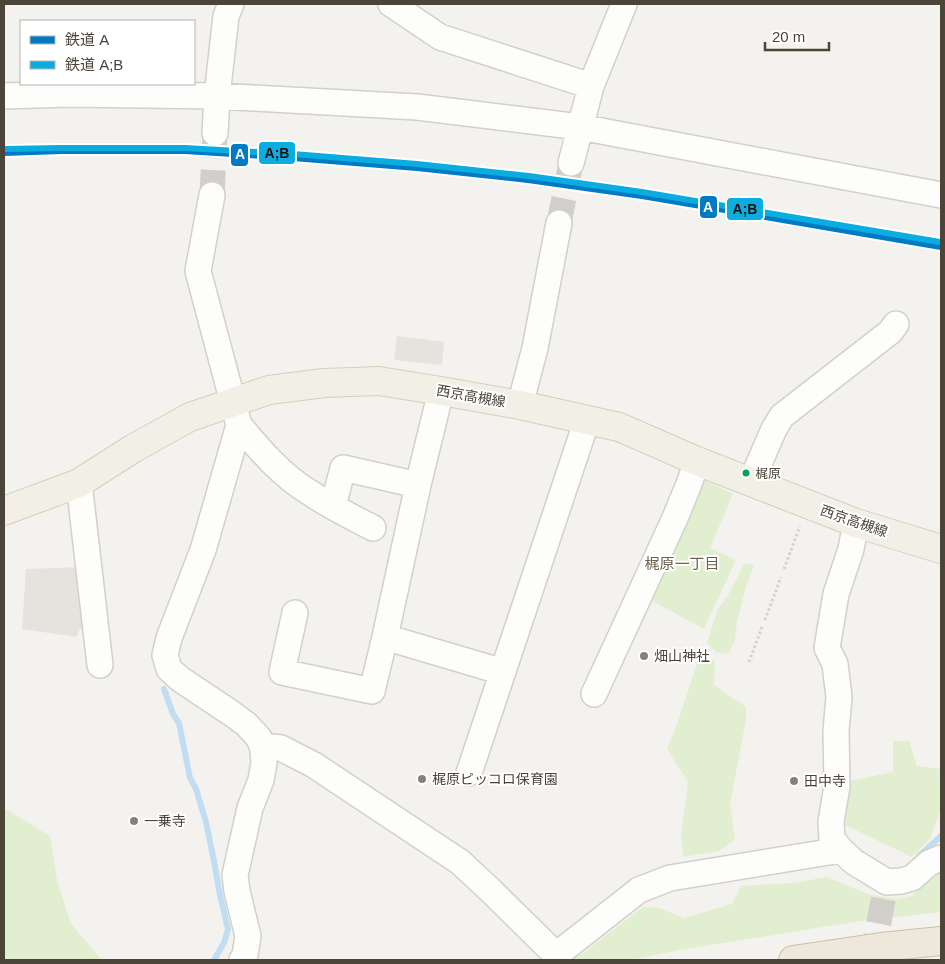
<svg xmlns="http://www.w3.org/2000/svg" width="945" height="964" viewBox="0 0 945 964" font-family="Arial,'Noto Sans JP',sans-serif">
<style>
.green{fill:#e1eecf}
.parking{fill:#e6e3df}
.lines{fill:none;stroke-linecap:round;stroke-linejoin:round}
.stream{stroke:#c0ddf1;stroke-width:6}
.minor-tunnel{stroke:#d2cfca;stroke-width:25;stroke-dasharray:25 12;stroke-linecap:butt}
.minor-casing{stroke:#d2d0cb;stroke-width:28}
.major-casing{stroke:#d6cebb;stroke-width:30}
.highway-casing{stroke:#ccbfa9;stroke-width:30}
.path{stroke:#d3d2cc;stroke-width:3;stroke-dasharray:2.5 2.5;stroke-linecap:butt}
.minor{stroke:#fdfdfc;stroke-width:25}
.major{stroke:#f2efe6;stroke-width:28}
.highway{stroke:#ede8db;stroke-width:28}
.rail-1-casing{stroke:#fff;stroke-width:10}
.rail-2-casing{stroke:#fff;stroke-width:10}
.rail-1{stroke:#007ac2;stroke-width:6}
.rail-2{stroke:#0bade1;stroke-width:6}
.bus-dot{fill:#00a651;stroke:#fff;stroke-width:2}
.poi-dot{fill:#868178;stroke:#fff;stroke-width:2}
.labels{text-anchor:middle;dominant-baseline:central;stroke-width:4;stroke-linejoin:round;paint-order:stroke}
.bus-label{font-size:13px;fill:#4b4439;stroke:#fff;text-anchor:start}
.street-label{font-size:14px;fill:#4b4439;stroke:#fff}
.poi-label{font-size:14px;fill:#4b4439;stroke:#fff;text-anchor:start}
.neighbourhood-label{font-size:15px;fill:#6e6250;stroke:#fff}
.line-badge{stroke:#fff;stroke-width:2}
.badge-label{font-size:14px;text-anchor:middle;font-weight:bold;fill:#fff}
.pale-badge-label{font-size:14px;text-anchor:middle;font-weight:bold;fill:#111}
</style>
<rect width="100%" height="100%" fill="#f4f2ee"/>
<path class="green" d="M702 479 733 494 710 548 736 560 704 629 645 597Z
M744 564 754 565 746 587 737 621 735 641 728 654 716 652 707 643 718 609 727 597Z
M715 660 714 685 746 707V720L730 804 735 839 719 851 683 857 681 834 688 782 667 749 677 724 697 664Z
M893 741H909L917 766 941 769V808L930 839 912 857 845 825 850 781 893 772Z
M4 809H6L50 836 57 880 71 924 102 960H4Z
M941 873V912L860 921 680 950 630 960H571L582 954 643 907 659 908 684 918 732 904 741 886 793 883 827 877 845 885 872 895 897 899 912 896 936 875Z"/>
<path class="parking" d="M397 336 444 342 442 365 394 360Z
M81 567 84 628 80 629 78 633 77 637 22 629 26 569Z"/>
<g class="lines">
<path class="stream" d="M164 689 173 714 179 723 190 778 196 789 206 822 214 861 220 895 228 929 224 943 214 960
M919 856 941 836"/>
<path class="minor-tunnel" d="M212 195 215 133
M559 223 571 163
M872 960 884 895"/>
<defs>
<path id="minor" d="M391 4 440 37 591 86
M4 96 70 94 217 96 417 107 580 127 941 195
M215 133 217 96 226 16 231 4
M571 163 591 86 624 4
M212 195 198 271 239 425 203 550 169 638 165 655 169 669 180 679 231 713 246 724 259 738 263 749 264 763 261 780 250 808 235 875 237 891 248 936 245 955 242 960
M520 405 535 348 559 223
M239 425C259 449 282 476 309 492 329 506 352 517 373 528
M751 482 774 429 782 416 890 332 896 324
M79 483 100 665
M333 506 343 468 418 485
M856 523 851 549 836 594 827 648 835 664 839 697 836 731 837 786 831 822 832 839 841 850 854 862 887 882 901 881 912 878 929 863 941 858
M295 613 282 672 372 691 385 637 418 485 441 391
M385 637 503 672
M594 694 675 518 689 484 697 461
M263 749 273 747 281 748 314 765 460 862 489 889 553 952H560L639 890 670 878 841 850
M469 773 587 420"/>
<path id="major" d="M4 511 79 483 134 448 190 417 234 402 269 390 324 383 379 381 441 391 520 405 619 427 697 461 856 523 941 549"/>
<path id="highway" d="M793 960 881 947 941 941"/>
</defs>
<use href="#minor" class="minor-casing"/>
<use href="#major" class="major-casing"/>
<use href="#highway" class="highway-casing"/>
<path class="path" d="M784 569 800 526
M765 620 781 577
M749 662 762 627"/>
<use href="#minor" class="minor"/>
<use href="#major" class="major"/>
<use href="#highway" class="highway"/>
<defs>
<path id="rail-1" d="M4 153 61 151H185L293 158 417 168 528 180 642 196 941 247"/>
<path id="rail-2" d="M4 149 60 148H185L293 154 417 164 529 176 642 192 940 242"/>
</defs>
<use href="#rail-1" class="rail-1-casing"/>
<use href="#rail-2" class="rail-2-casing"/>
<use href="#rail-1" class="rail-1"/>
<use href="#rail-2" class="rail-2"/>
</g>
<circle class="bus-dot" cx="746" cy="473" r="4.5"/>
<g class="poi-dot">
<circle cx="644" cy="656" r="5"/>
<circle cx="422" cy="779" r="5"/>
<circle cx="794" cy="781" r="5"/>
<circle cx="134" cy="821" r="5"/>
</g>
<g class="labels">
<g class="bus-label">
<text x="755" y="473">梶原</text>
</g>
<g class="street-label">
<text transform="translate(471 396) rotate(10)">西京高槻線</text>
<text transform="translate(854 521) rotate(19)">西京高槻線</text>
</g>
<g class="poi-label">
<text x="654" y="656">畑山神社</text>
<text x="432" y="779">梶原ピッコロ保育園</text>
<text x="804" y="781">田中寺</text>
<text x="144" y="821">一乗寺</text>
</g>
<g class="neighbourhood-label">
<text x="682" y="563">梶原一丁目</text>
</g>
</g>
<g class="line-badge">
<rect x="258" y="141" width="38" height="24" rx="5" fill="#0bade1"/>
<rect x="230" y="143" width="19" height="24" rx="5" fill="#007ac2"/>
<rect x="699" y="195" width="19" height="24" rx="5" fill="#007ac2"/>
<rect x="726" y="197" width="38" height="24" rx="5" fill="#0bade1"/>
</g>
<g class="badge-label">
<text x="240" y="159">A</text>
<text x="708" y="212">A</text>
</g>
<g class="pale-badge-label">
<text x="277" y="158">A;B</text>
<text x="745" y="214">A;B</text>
</g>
<rect width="945" height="964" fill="none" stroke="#4b4439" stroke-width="10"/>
<rect x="20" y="20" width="175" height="65" fill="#ffffff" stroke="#b7b4b0"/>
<rect x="30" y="36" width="25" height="8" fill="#007ac2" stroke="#b7b4b0"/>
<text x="65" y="45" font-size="15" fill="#4b4439">鉄道 A</text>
<rect x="30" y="61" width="25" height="8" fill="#0bade1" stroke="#b7b4b0"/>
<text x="65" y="70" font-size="15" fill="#4b4439">鉄道 A;B</text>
<path d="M765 42v8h64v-8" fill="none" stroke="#4b4439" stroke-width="2.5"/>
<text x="772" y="42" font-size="15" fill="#4b4439" stroke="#ffffff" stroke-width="4" paint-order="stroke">20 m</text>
</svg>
